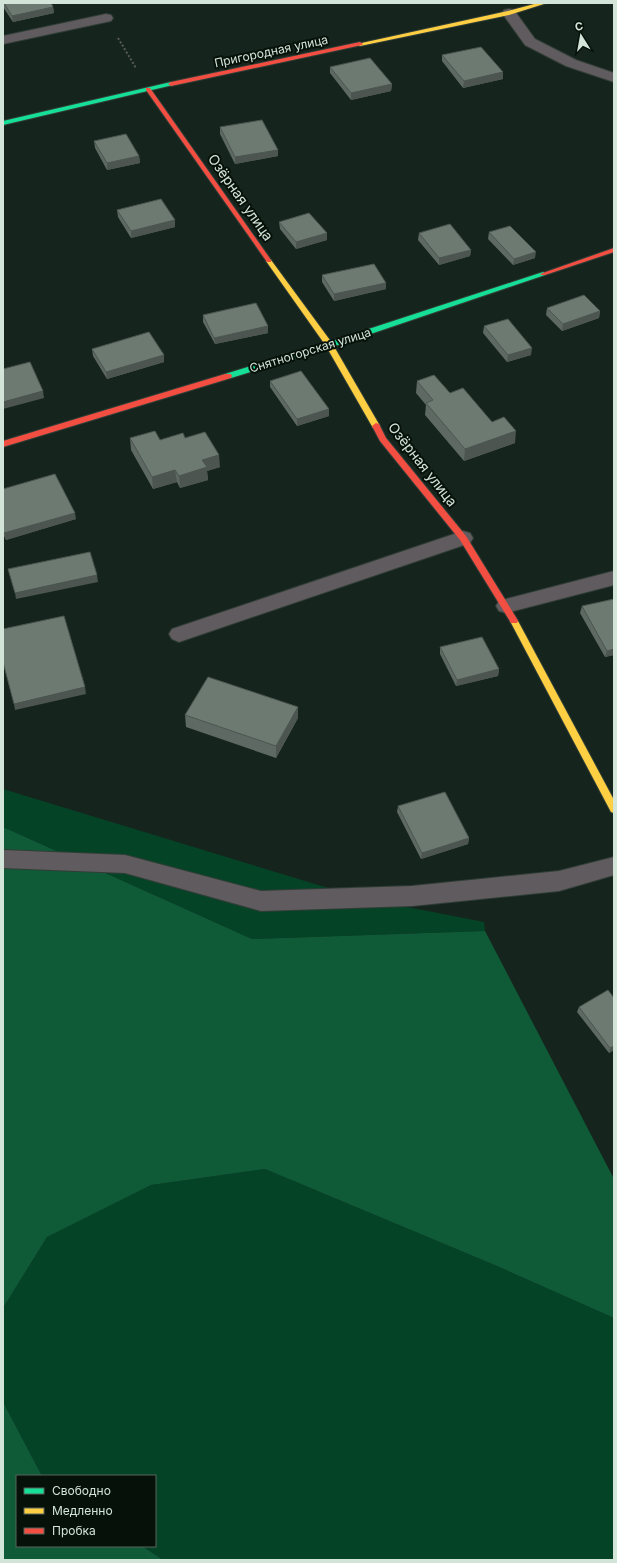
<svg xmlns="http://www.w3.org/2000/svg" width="617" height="1563" viewBox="0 0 617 1563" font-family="Inter,sans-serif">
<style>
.green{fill:#054327}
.forest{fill:#0f5b38}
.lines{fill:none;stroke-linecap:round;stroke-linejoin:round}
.lane-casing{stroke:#313e37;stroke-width:2}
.street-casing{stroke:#313e37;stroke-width:2}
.fast-casing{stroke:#313e37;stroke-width:2}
.slow-casing{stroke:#313e37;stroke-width:2}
.jam-casing{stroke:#313e37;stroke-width:2}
.path{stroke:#595a59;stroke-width:2;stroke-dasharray:2 2;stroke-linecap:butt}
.lane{fill:#605b5e;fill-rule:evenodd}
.street{fill:#605b5e;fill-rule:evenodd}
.fast{fill:#16e098;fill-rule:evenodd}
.slow{fill:#ffcf43;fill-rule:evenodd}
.jam{fill:#f24e42;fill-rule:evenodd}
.wall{fill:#5d6962}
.shaded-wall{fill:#4c5550}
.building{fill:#6c7a72;stroke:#4c5550}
.labels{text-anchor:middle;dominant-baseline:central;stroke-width:4;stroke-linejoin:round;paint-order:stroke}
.far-street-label{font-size:12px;fill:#d3e4d9;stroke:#06110a}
.street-label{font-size:14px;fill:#d3e4d9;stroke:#06110a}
</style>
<rect width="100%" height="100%" fill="#15251d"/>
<path class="green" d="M3 789 361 898 484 922 485 931 252 939 3 827Z
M265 1169 497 1266 614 1318V1560H163L142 1546H155V1476H42L3 1402V1308L47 1237 151 1185Z"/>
<path class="forest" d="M3 827 252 939 485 931 614 1179V1318L497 1266 265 1169 151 1185 47 1237 3 1308Z
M3 1402 42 1476H17V1546H142L163 1560H3Z"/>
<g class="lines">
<defs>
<path id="lane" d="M106 14 111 15 113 18 111 21 3 44V36Z
M463 531 470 533 473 538 470 543 179 642 172 639 169 634 172 629Z
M614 571V585L506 613 499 611 496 606 499 601 506 599Z
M3 850 125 855 261 891 412 886 559 871 614 857V875L559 891 412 906 261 911 125 873 3 868Z"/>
<path id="street" d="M509 9 514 10 535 39 576 60 614 73V82L566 66 525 45 502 13 504 10Z"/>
<path id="fast" d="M171 82 174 84 173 85 3 125V121Z
M543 272 546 274 545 275 332 347 231 378H225L224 376 225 374 326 343Z"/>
<path id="slow" d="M538 3H547L509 15 360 46 357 44 508 11Z
M269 259 271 260 332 343 380 426 379 428H373L326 346 266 261Z
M514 618 518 621 614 800V813L611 812 510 621Z"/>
<path id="jam" d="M360 42 363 44 362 45 171 86 168 84 171 82Z
M146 88H150L271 260V262H267L146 90Z
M614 248V252L545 275H541L540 274Z
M225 374H231L232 376 231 378 3 447V441Z
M376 423 379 424 386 438 466 536 517 619 518 621 517 623H511L460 540 380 441 372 426Z"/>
</defs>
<use href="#lane" class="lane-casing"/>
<use href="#street" class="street-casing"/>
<use href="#fast" class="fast-casing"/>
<use href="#slow" class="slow-casing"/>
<use href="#jam" class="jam-casing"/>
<path class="path" d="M118 38 136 68"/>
<use href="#lane" class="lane"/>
<use href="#street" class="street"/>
<use href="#fast" class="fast"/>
<use href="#slow" class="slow"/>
<use href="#jam" class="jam"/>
</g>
<path class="wall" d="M3 3H51L53 7 54 13 13 22 3 7Z
M442 55 503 79 463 88 442 61Z
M330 67 392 84 391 91 351 100 330 73Z
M220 127 278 156 235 164 220 134Z
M94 141 139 156 140 163 107 170 95 148Z
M117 210 175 227 131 238 118 217Z
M279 222 327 233V240L296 249 280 229Z
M489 232 535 258 513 265 488 239Z
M419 233 471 250 470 256 439 265 418 240Z
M322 275 386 289 334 301 322 282Z
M547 308 600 311 599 318 562 331 546 315Z
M203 315 268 326V333L215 344 203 322Z
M484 326 531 355 507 362 483 333Z
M92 349 164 362 107 379 93 356Z
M270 381 329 416 297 426 270 387Z
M417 381 450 393 492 422 515 443 464 461 425 415 426 405 416 393Z
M130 438 160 440 185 438 220 467 207 471 208 480 180 488 177 482 153 489 131 450Z
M3 489 76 519 6 540 3 534Z
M582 606 614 655 605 657 580 613Z
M440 647 499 669 498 676 456 686 440 654Z
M185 715 298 718 276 758 186 727Z
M398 806 469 838 468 844 421 859 397 812Z
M614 998V1050L609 1053 577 1012 579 1007Z"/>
<path class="shaded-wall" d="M53 7 54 13 13 22 12 16Z
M503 72V79L463 88 464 81Z
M392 84 391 91 351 100V93Z
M278 150V156L235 164V157Z
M139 156 140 163 107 170V163Z
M175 220V227L131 238V231Z
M327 233V240L296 249V242Z
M471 250 470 256 439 265V258Z
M536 252 535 258 513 265 514 259Z
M386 283V289L334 301V294Z
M600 311 599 318 562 331 563 324Z
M268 326V333L215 344 214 338Z
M532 348 531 355 507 362 508 355Z
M164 355V362L107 379 106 372Z
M43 391 44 398 3 409V402Z
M329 409V416L297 426V419Z
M516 431 515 443 464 461 465 449Z
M219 455 220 467 207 471 208 480 180 488 179 476 202 460Z
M175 470 177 482 153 489 152 477Z
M75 513 76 519 6 540 4 533Z
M97 575 98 582 16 599 15 593Z
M614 649V655L605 657 607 651Z
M499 669 498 676 456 686 457 680Z
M85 687 86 694 15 710 14 704Z
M298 707V718L276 758V746Z
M469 838 468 844 421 859 422 853Z
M614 1046V1050L609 1053 610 1048Z"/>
<path class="building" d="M4 3H51L53 7 12 16Z
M481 47 503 72 464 81 442 55Z
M370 58 392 84 351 93 330 67Z
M262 120 278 150 235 157 220 127Z
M126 134 139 156 107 163 94 141Z
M161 199 175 220 131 231 117 210Z
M309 213 327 233 296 242 279 222Z
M450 224 471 250 439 258 419 233Z
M510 226 536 252 514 259 489 232Z
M374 264 386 283 334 294 322 275Z
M584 295 600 311 563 324 547 308Z
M256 303 268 326 214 338 203 315Z
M508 319 532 348 508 355 484 326Z
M149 332 164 355 106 372 92 349Z
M30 362 43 391 3 402V369Z
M301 371 329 409 297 419 270 381Z
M434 375 450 393 463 388 492 422 504 417 516 431 465 449 426 403 433 400 417 381Z
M155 431 160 440 183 433 185 438 205 432 219 455 202 460 207 467 179 476 175 470 152 477 130 438Z
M55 474 75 513 4 533 3 530V489Z
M90 552 97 575 15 593 8 569Z
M614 599V649L607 651 582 606Z
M64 616 85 687 14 704 3 662V629Z
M482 637 499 669 457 680 440 647Z
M208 677 298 707 276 746 185 715Z
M445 792 469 838 422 853 398 806Z
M608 990 614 998V1046L610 1048 579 1007Z"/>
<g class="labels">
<g class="far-street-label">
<text transform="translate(271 51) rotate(-12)">Пригородная улица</text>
<text transform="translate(310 350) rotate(-17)">Снятногорская улица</text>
</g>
<g class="street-label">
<text transform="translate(241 197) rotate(55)">Озёрная улица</text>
<text transform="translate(423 464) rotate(52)">Озёрная улица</text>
</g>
</g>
<rect width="617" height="1563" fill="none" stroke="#d3e4d9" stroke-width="8"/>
<rect x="16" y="1475" width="140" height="72" fill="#06110a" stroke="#58655d"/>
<rect x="24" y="1488" width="20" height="6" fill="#16e098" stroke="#58655d"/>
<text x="52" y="1495" font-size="12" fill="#d3e4d9">Свободно</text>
<rect x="24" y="1508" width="20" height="6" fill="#ffcf43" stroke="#58655d"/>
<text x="52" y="1515" font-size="12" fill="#d3e4d9">Медленно</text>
<rect x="24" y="1528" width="20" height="6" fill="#f24e42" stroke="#58655d"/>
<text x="52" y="1535" font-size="12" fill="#d3e4d9">Пробка</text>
<g transform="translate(581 36) rotate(349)" stroke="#06110a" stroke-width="3" paint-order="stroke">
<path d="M0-3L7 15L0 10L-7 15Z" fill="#d3e4d9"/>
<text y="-6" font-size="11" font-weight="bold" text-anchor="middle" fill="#d3e4d9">С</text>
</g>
</svg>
